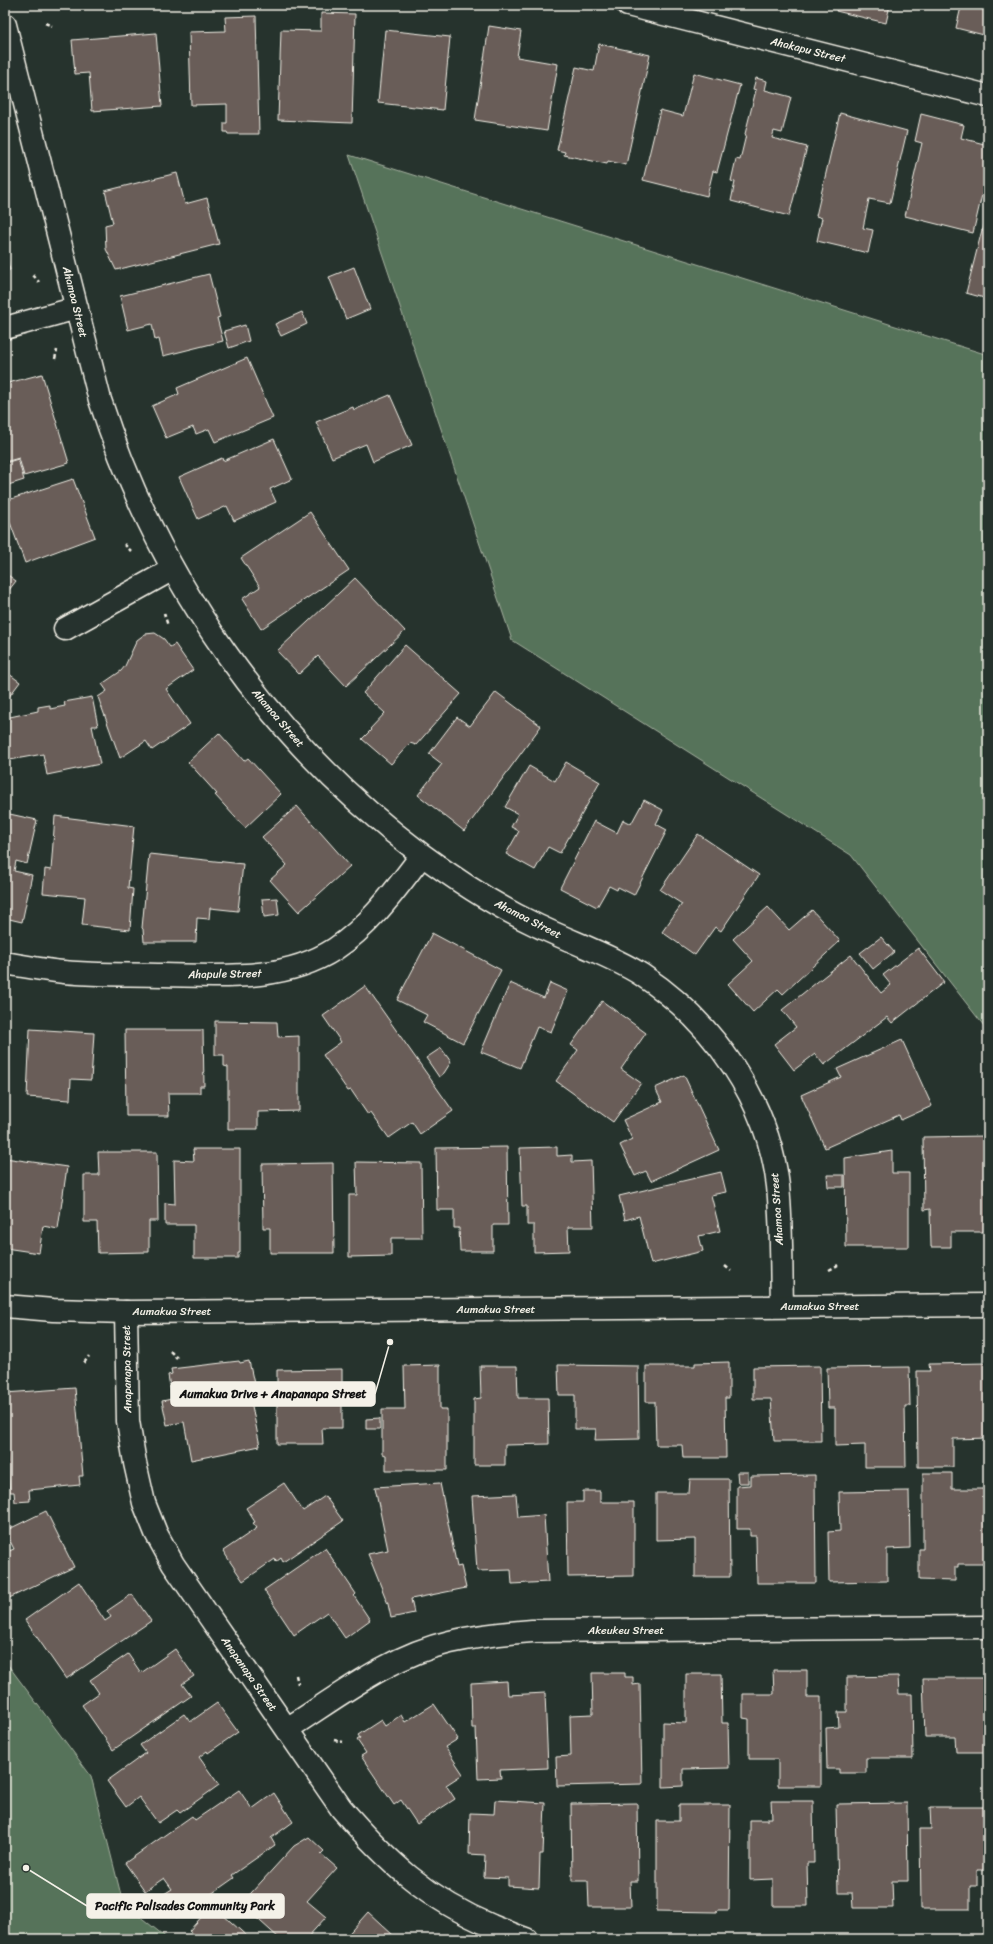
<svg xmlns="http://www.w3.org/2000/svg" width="993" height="1944" viewBox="0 0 993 1944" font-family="Sriracha,sans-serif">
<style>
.green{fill:#57735a;stroke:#a6b2a1}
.building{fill:#695d58;stroke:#f4f1e8}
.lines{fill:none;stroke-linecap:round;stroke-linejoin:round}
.minor-casing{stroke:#f4f1e8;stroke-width:25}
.tertiary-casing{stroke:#f4f1e8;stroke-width:25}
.path{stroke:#f4f1e8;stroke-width:2.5;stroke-dasharray:4 3;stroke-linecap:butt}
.minor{stroke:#26332d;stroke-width:22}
.tertiary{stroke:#26332d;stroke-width:22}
.labels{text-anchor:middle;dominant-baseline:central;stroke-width:3;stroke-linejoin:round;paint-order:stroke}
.street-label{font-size:11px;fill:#f4f1e8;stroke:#26332d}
.leader{fill:none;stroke:#f4f1e8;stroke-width:1.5}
.callout-dot{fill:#f4f1e8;stroke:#26332d;stroke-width:1.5}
.callout{fill:#f4f1e8;stroke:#f4f1e8;stroke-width:1.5}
.callout-label{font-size:12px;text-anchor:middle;font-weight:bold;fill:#111}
</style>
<rect width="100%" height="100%" fill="#26332d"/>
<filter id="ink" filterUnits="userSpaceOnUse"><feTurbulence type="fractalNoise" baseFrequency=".025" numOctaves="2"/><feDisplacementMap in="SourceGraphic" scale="8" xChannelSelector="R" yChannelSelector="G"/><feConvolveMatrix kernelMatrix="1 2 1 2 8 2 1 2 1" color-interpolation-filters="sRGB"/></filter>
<g filter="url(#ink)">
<path class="green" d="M349 155 988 355V1031L851 855 512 640Z
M5 1661 91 1776 123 1903 168 1939H5Z"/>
<path class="building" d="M838 5H890L886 23 836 11Z
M952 5H988V36L956 28 961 7Z
M321 13 355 14 352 123 278 120 281 30 321 31Z
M256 16 259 134H228L227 132H224V123H227V104L191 105 189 32 226 31 225 17Z
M489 26 521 31 517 57 558 64 547 131 475 120Z
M385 30 450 37 443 110 378 103Z
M156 33 162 106 92 111 89 73 75 74 72 40Z
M599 44 650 55 626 165 608 161 607 164 564 155 565 152 557 150 576 67 594 71Z
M694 73 740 85 717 172 713 171 707 196 643 180 660 110 683 116Z
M756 78 767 81 765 90 791 97 782 133 774 131 772 138 807 147 789 216 731 201 735 182 731 181 736 159 740 160 746 135 745 134 756 90 753 89Z
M840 113 907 131 890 203 869 199 863 228 873 230 868 253 817 241 822 218 816 216Z
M921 114 964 125 961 138 988 145V169L973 233 905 216 922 143 915 141Z
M177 173 185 204 207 198 219 244 116 270 106 249 105 225 113 223 105 191Z
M988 211V299L966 293 982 230H983Z
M5 251 10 270 5 271Z
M354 267 370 309 346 319 329 277Z
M209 274 220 317 217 318 223 341 163 356 159 339 155 340 152 324 128 330 120 296Z
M302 312 307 324 281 336 275 324Z
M245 325 249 341 229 348 224 331Z
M247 358 273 418 215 442 209 429 196 434 193 427 166 438 152 406 179 394 177 388Z
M42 374 69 463 24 476 19 458 5 462V376H7L8 383Z
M390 395 412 445 373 462 366 444 332 458 316 422 353 407 354 410Z
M274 439 292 479 270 489 276 502 234 521 227 506 198 519 179 477 222 458 223 461Z
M18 459 24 480 5 486V463Z
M73 479 95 537 25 563 5 509V501Z
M310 512 349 570 261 629 242 599 260 587 241 558Z
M5 573 16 581 5 595Z
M355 578 405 631 346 686 318 656 299 674 277 651Z
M155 633 164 639 170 647 175 644 193 670 166 689 190 724 152 750 146 741 120 758 98 697 107 691 102 684 121 671 125 666 137 640 145 634Z
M405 645 461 694 416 745 410 743 391 764 362 739 371 730 370 729 385 713 363 693Z
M5 671 20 682 5 702Z
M496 692 541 726 464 831 418 795 442 764 429 754 457 717 470 726Z
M92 697 98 726H92L100 764 47 775 43 754 10 760 5 734V718L38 711V707L50 705V709L65 706 64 702Z
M219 733 244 761 248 758 281 794 245 828 215 795 217 794 188 762Z
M566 762 600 782 560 853 548 847 535 870 506 854 519 831 511 827 518 814 505 807 529 766 555 781Z
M644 800 663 810 656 824 667 830 634 895 618 887 617 890 609 886 597 907 560 888 594 821 617 833 623 820 631 824Z
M297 806 350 866 299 912 270 880 287 865 262 837Z
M5 813 37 820 27 864 16 861 14 871 32 875 22 922 5 918Z
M55 816 134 826 128 888 133 889 130 930 82 925 85 897 43 893 45 869 51 870Z
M698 834 759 875 721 931 715 927 695 955 662 932 682 904 660 890Z
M149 854 243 864 238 911 210 908 209 919 197 918 196 942H144L143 929 142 928Z
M277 898 279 915 264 917 262 899Z
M768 907 789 930 812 910 840 941 783 994 778 989 753 1012 728 984 753 961 733 939Z
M432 933 501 970 463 1043 423 1022 427 1015 397 1000Z
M881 937 894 952 873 969 860 953Z
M918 948 944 982 892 1023 887 1017 824 1065 815 1054 794 1070 774 1044 796 1027 782 1010 851 955 881 993 891 985 883 975Z
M510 983 544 998 550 983 568 991 551 1032 537 1027 520 1068 481 1052Z
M365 986 453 1111 420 1134 412 1122 389 1138 371 1113 368 1115 351 1090 348 1091 323 1055 341 1042 323 1016Z
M602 1001 646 1033 621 1069 641 1083 613 1122 556 1081 578 1050 571 1045Z
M215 1021 277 1022 278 1037 299 1036V1111L258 1112V1129H228V1067L224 1066V1055H215Z
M30 1029 94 1033 91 1080 71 1079 70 1100 27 1097Z
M125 1030H203L204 1086H200V1093H168L169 1116H126Z
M902 1040 932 1106 901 1120 899 1115 825 1148 801 1095 841 1077 837 1069Z
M441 1048 451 1062 444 1073 439 1077 426 1058Z
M684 1075 719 1150 651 1181 646 1171 635 1176 620 1145 632 1139 623 1120 662 1102 655 1088Z
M987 1136 988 1232H951V1247H931L930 1209 924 1210 923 1137Z
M507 1147 508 1225H493V1251H460L459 1228H454V1210H437L436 1148Z
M557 1147V1156L572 1155V1162L591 1161 593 1227H568L569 1251 534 1252V1225H527V1206H522L520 1148Z
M193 1149H240V1253H238V1258H194V1225H165V1203L175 1204 174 1160 194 1161Z
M892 1151V1173H909V1247H846L845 1158Z
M98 1152H157L158 1221H149V1252L98 1253 97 1222H84V1175H99Z
M5 1158 67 1167 58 1229 43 1226 39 1253 5 1248Z
M356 1162 421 1163 422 1238H391V1256L349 1257V1195H357Z
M333 1163 334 1253H270V1228H263L262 1164Z
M721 1172 726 1192 711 1195 720 1231 699 1236 703 1251 651 1264 639 1216 625 1220 619 1196Z
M827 1175H844V1187H828Z
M239 1361 240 1363 249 1361 256 1393 231 1398 233 1404 251 1401 260 1446 191 1460 184 1422 167 1425 162 1401 172 1399 168 1375 172 1374 171 1369Z
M729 1362V1398H725L726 1458H683L682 1445H656L655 1402H646V1366H695V1363Z
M988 1363V1438L953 1439V1467H918L917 1371H930L929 1364Z
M440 1365V1409H447V1470H386V1455L382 1454V1409H405L404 1366Z
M558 1365 638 1366 639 1439 595 1440 596 1429H575V1395H559Z
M480 1366H517L518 1398H548L549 1444 505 1445V1465H474V1399L481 1398Z
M820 1366 821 1441H774L771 1399H753V1367Z
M909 1367 910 1406H905L906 1467H865V1445L835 1446V1408H828L827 1368Z
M342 1369V1428H322L323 1444H277V1370Z
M75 1388 83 1476H79L80 1485 29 1490 30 1501 15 1502 14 1492H10L5 1438V1393Z
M380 1418V1429H366V1419Z
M737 1472H748V1483H738Z
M923 1473H952V1489H988V1564H958V1567H955V1581L919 1580V1549H923Z
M815 1475 816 1583H757L756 1536H750V1529H737V1486L751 1485V1476Z
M690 1479H729L730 1577H695V1539L656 1540V1493H689Z
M284 1483 303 1511 325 1496 343 1521 283 1562 281 1558 276 1562 275 1559 243 1581 223 1551 257 1528 253 1523 255 1522 246 1508Z
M440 1483 457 1567 461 1566 466 1588 411 1599 414 1613 391 1618 388 1604 368 1554 388 1550 375 1487Z
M583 1491H600V1502H634V1576L568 1577 567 1502H583Z
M909 1491 910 1548 887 1549V1581L829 1582 828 1532 840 1531 839 1492Z
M516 1494 518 1517 544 1515 548 1582 512 1584 511 1570 477 1571 472 1496Z
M46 1511 74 1567 5 1600V1541L9 1551 14 1549 5 1531Z
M325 1548 356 1594 354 1596 370 1620 345 1638 327 1612 294 1635 264 1590Z
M79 1582 105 1621 111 1617 107 1611 132 1594 151 1621 66 1679 25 1620Z
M175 1649 194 1676 182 1684 191 1696 113 1750 82 1705 99 1693 90 1680 128 1654 141 1673Z
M773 1670H807V1697H821V1786H778V1759H749V1719L743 1718V1694H774Z
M592 1673H625V1677H633V1685L640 1684 642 1784 557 1786 556 1757 571 1756 570 1715 593 1714Z
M686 1674H721L722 1723H728L729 1768 683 1769V1786L663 1787V1722L686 1723Z
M898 1676 899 1694H912L913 1758H866V1773H839V1769H827L826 1728 839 1727 838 1712H847V1677Z
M923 1678H988V1752H956L955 1737H925Z
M507 1681 508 1695 545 1693 548 1768 500 1770 501 1778 478 1779 476 1728H472L471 1683Z
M217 1703 238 1732 208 1753 207 1751 199 1757 219 1785 180 1813 177 1810 158 1823 139 1797 126 1807 107 1781 146 1753 140 1745 184 1714 190 1722Z
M434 1704 458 1739 445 1747 463 1774 446 1785 455 1799 417 1824 401 1800 394 1805 361 1756 366 1753 357 1740 360 1738 358 1735 381 1720 385 1726 401 1715 405 1722Z
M239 1790 252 1809 274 1793 293 1822 271 1838 275 1845 232 1875 234 1878 177 1918 161 1896 172 1889 164 1878 145 1891 125 1863 192 1816 195 1820Z
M495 1800 545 1803 543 1854H540L539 1888 508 1886V1878L484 1877 485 1855 469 1854 470 1813 494 1814Z
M771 1801H813L814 1863H807L808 1906H773V1879L750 1880V1820H768V1818H772Z
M637 1803 638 1881H630L631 1907H589L588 1881H572L571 1804Z
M907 1803 908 1881H892L893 1908H853L852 1893H838L836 1804Z
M679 1805H730L729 1910H717L716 1912 657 1911V1821H679Z
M930 1807H988V1870H977V1886H970V1909H921L920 1829H931Z
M309 1837 324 1851 321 1854 337 1868 307 1901 326 1917 306 1939H280L241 1904 294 1846Z
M212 1905 250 1939H198L189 1931Z
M368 1912 394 1936 392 1939H344Z"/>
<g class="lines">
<defs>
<path id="minor" d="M628 5 988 96
M5 25 100 400C158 580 269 740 421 854 456 880 494 905 534 924 568 941 611 955 642 975 713 1022 768 1100 778 1186 782 1226 781 1267 782 1306
M5 328 77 308
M65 629 173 569
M5 963C29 967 53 972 77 973 106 975 135 974 164 975 221 976 284 982 335 949 371 925 396 889 422 855
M126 1312 128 1421 135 1463 144 1503 156 1533 173 1564 341 1808C386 1860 427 1899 492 1926 503 1930 515 1936 526 1939
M287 1729C339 1696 389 1656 450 1642 477 1636 504 1633 532 1631L988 1627"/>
<path id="tertiary" d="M5 1306 53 1310 126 1312 988 1305"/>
</defs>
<use href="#minor" class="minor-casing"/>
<use href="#tertiary" class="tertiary-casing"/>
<path class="path" d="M45 23 52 26
M33 275 39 282
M55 359 57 350
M124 544 131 551
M164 613 168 626
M725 1266 731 1271
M829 1270 838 1265
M170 1351 177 1358
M84 1363 89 1356
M296 1675 298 1684
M334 1740 343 1742"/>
<use href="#minor" class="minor"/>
<use href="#tertiary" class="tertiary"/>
</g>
</g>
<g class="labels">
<g class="street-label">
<text transform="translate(808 50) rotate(14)">Ahakapu Street</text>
<text transform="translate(75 302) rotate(76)">Ahamoa Street</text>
<text transform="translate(278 718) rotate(49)">Ahamoa Street</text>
<text transform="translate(528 919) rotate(27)">Ahamoa Street</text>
<text transform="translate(225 974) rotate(-1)">Ahapule Street</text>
<text transform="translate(777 1209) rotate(-94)">Ahamoa Street</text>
<text x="820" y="1306">Aumakua Street</text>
<text x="496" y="1309">Aumakua Street</text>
<text x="172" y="1311">Aumakua Street</text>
<text transform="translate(127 1369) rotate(-91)">Anapanapa Street</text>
<text x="626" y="1630">Akeukeu Street</text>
<text transform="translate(249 1674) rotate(55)">Anapanapa Street</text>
</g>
</g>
<path class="leader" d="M390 1342L375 1394M26 1868L87 1906"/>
<g class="callout-dot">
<circle cx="390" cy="1342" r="4"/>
<circle cx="26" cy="1868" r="4"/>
</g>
<g class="callout">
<rect x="171" y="1382" width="204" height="24" rx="4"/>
<rect x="87" y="1894" width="197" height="24" rx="4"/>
</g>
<g class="callout-label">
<text x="273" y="1398">Aumakua Drive + Anapanapa Street</text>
<text x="185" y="1910">Pacific Palisades Community Park</text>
</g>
<rect width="993" height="1944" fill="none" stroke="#26332d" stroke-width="20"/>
<rect x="10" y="10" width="973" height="1924" fill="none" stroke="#f4f1e8" stroke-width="1.5" filter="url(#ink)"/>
</svg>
